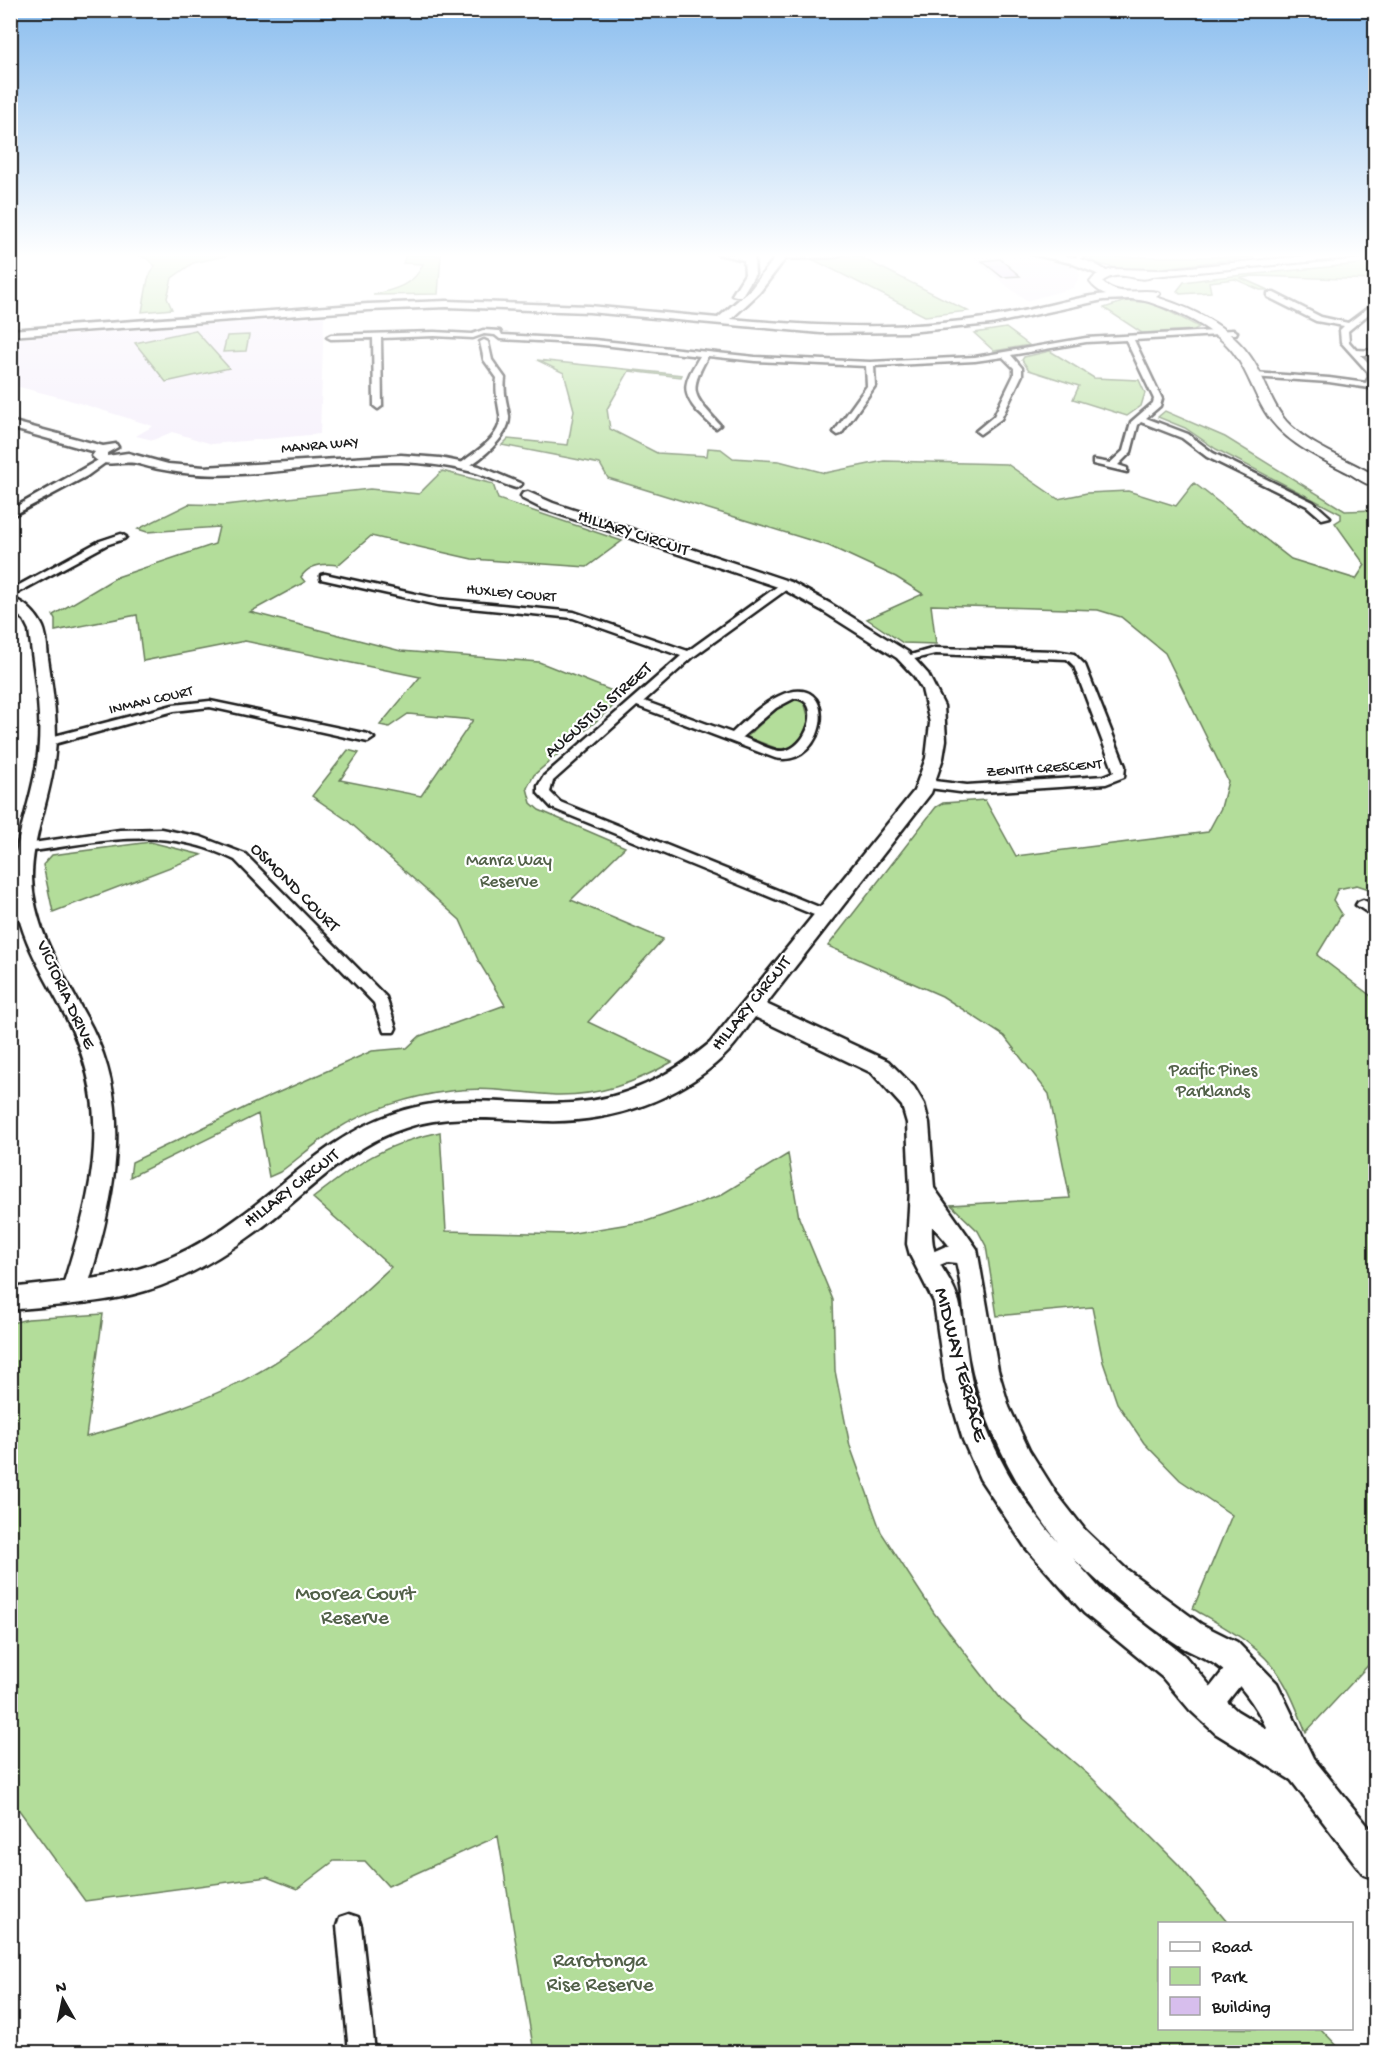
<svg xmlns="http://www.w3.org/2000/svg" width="1386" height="2063" viewBox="0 0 1386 2063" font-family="'Gochi Hand',sans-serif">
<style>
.built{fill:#f3ecfa}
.green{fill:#b3dd9a;stroke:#687c5b;stroke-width:1.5}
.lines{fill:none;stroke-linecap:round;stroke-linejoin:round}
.stream{stroke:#6985a0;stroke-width:2}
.building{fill:#d7beed;stroke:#1c1c1c;stroke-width:1.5}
.street-casing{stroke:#1c1c1c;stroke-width:5}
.secondary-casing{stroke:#1c1c1c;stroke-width:5}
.primary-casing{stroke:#1c1c1c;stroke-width:4}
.street{fill:#fff;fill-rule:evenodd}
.secondary{fill:#fff;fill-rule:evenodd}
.primary{fill:#fff;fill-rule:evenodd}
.labels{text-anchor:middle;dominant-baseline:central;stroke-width:4.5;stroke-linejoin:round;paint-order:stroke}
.far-street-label{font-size:15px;fill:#1c1c1c;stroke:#fff}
.street-label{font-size:18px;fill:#1c1c1c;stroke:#fff}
.park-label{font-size:18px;fill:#516048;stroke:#fff}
.near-street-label{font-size:21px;fill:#1c1c1c;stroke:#fff}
.near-park-label{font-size:21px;fill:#516048;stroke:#fff}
</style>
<rect width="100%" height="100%" fill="#fff"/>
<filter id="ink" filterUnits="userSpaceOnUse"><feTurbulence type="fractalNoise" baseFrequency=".0167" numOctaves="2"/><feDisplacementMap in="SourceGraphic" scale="12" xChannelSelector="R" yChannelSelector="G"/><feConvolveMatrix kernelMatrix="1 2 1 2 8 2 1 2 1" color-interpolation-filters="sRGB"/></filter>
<g filter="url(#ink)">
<path class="built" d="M971 257H1018L1054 260 1077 267 1080 276 1073 288 1026 301Z
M324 316 320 434 212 444 172 432 153 440 136 436 153 426 63 398 11 385V339Z"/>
<path class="green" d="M136 254H234L193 263 172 278 167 298 172 309 142 312 148 279 155 266 146 258Z
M406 255H441L438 294 373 295C393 290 415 285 423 264L403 263Z
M806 256H858L968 311 925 316Z
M1097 257H1255L1145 270 1119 269 1091 262V258Z
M1360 264 1375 268V280L1253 276 1241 278 1268 290H1260L1235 279 1209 282 1211 292 1180 294 1177 291 1184 282 1213 278Z
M1126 301 1153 303 1199 327 1194 330 1142 333 1104 308Z
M1006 328 1029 345 994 351 974 333Z
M195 330 229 368 166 382 135 343Z
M249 335 246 351 223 352 227 336Z
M1050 351 1094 378 1139 380 1145 393 1141 406 1127 416 1073 399 1079 386 1029 370 1022 360 1024 357Z
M537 360 682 375 681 377 629 371 607 409 610 429 657 453 707 456 708 448 721 449 733 458 779 461 825 473 884 461 1007 464 1058 499 1087 493 1128 491 1176 506 1194 483 1291 559 1356 579 1365 565 1335 523 1341 519V514L1216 449 1185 428 1158 417 1165 411 1225 437 1345 511 1375 510V891L1357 885 1338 889 1333 900 1342 914 1317 955 1375 999V1658L1306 1732C1299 1715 1293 1697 1283 1681 1264 1647 1226 1628 1193 1609L1232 1515 1180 1480 1144 1443 1117 1403 1103 1362 1092 1307 997 1316 986 1246 978 1231 951 1205 1070 1198 1049 1094 1004 1036 942 996 828 946 936 807 943 803 985 800 1016 856 1208 832 1221 808 1228 781 1165 653 1121 617 1098 610 931 605 936 644 903 643 867 619 923 594 896 577 829 546 608 478 600 464 502 445 508 439 568 445 574 410 564 373Z
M442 471 493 484 498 499 622 541 587 567 472 559 371 536 338 565C324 563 309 565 301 577L305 582 250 612 401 651 539 662 625 696 534 775 527 788 531 803 539 810 625 847 571 900 663 939 588 1022 672 1062C635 1083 599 1096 555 1095 520 1093 486 1086 450 1091 411 1096 368 1109 334 1131 315 1143 298 1159 280 1172L269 1177 258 1114 130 1177 132 1162 250 1105 372 1051 407 1048 420 1036 505 1005 479 962 460 920 347 820 312 796 348 750 359 753 340 780 421 796 473 720 408 714 389 727 380 725 420 677 245 641 143 661 137 615 55 631V619L53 615 117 577 215 544 219 527 147 532 138 529 189 504 225 505 370 489 419 494Z
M793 698 804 701 809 720 800 741 792 748 778 749 747 737 783 703Z
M150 842 202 855 53 912 43 865 52 855Z
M440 1132 446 1231 568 1234 647 1221 719 1196 788 1154 799 1218 833 1300 835 1371 850 1446 881 1532 934 1613 1001 1699 1091 1777 1178 1864 1228 1923 1160 1924V2028L1321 2029 1343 2052H534L498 1836 388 1886 365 1861H334L297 1889 267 1877 85 1901 11 1799V1323L28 1319 103 1314 86 1437C148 1420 210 1401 266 1368 312 1341 352 1303 391 1267L313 1198C358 1163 383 1144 440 1132Z"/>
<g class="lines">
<path class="stream" d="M153 254 155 256"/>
</g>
<path class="building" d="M1000 259 1020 276 1002 277 982 261Z"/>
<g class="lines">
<defs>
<path id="street" d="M1081 254H1089L1075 261 1070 260Z
M1268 293H1274L1321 317 1348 323 1376 302V308L1348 331 1349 342 1356 350 1376 351V355H1361L1376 371 1373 384H1376V389L1329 382 1251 377V373H1254L1329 378 1366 383 1369 377 1368 372 1341 342 1340 330 1344 326 1316 321 1268 297Z
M483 330 500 331 502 335 594 340 755 357 870 362 975 357 1086 338 1233 330 1237 332 1236 334 1134 340 1162 399 1160 406 1146 418 1188 434 1213 453 1313 502 1330 517 1322 519 1307 506 1207 457 1182 438 1141 422 1138 425 1131 452 1118 465 1127 468V472L1093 464V460L1110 463 1123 451 1131 422 1153 403 1154 399 1126 340 1086 342 1011 355 1022 368V375L1001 419 980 434 976 431 994 416 1014 375V368L1003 357 975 361 874 366 875 386 841 434 838 435 834 432 867 386 866 366 755 361 708 356C686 394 695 396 720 425L716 428C709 424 704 417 698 412 678 390 687 378 700 356L594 344 500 339 495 335 484 334 473 338 434 336 381 338 382 406 378 409 374 406 373 338 331 339 327 337 331 335 434 332 472 334Z
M484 340 488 342 492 360 505 378C503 393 507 402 509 416 511 435 479 462 463 469L458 466 460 464C474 452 503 437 500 415 498 401 495 392 497 378L484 360 480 342Z
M102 458 109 460 87 476 10 517V510Z
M121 534 126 537 124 539 106 545 10 597V590L100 541Z
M325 574 438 599 574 612 688 651 782 583H790V587L693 657 644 701 732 733C746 720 761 704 779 696 841 667 829 770 775 758L637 706 553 781 550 792 560 802 829 911 831 914 829 917H819L552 808 538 793V786L544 776 681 656 573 618 438 605 321 579V575ZM795 698C824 700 807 750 782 751 770 751 754 741 742 737L776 708Z
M935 648 1056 651 1074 654 1085 665 1125 766 1124 777 1106 784 967 793 922 787 920 784 922 781 926 780 967 785 1104 776 1114 772 1074 666 1067 659 935 654 906 661 900 658Z
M210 701 368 734 374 738 368 742 210 707 174 711 47 746 41 742 43 739 173 705Z
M161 829 201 837 245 854 386 997 396 1028 394 1032H384L374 1003 235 860C162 824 102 842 26 852L19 848 26 844 120 830Z
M1363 900 1376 906V918L1356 905 1358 902Z
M946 1246 973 1251 976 1256 973 1261 967 1264 947 1262 925 1271 919 1268 916 1263 919 1258Z
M1241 1655 1249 1658 1252 1666 1249 1674 1217 1715 1209 1718 1201 1715 1198 1707 1201 1699 1233 1658Z
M349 1914 358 1917 361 1926 375 2052H349L337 1926 340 1917Z"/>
<path id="secondary" d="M718 254H743L754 258 755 274 741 297 732 295 745 274 744 260Z
M778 254H842L837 257 785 259 759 293 731 319C829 328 925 332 1023 311 1043 307 1122 285 1135 296L1130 299 1103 300 991 324 908 332 821 333 589 312 447 307 368 310 10 336V330L368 304 447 301 589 306 718 318 751 289Z
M1031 254C1057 253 1090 257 1110 274L1102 276 1071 263Z
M10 421 103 446 116 444 118 447 107 453V456L128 453 168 464 204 467 401 455 440 458 479 466 522 484 516 488C501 484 488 476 473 472 450 466 425 463 401 462 314 460 224 490 139 464 123 459 104 470 92 456L95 452 10 428Z
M528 492 553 503 791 582 831 604 908 652 928 674 944 706 946 740 943 758 931 793 766 1004 888 1061 914 1087 924 1104 929 1123 934 1188 977 1249 998 1370 1009 1407 1029 1450 1056 1493 1085 1530 1126 1569 1201 1624 1237 1642 1277 1683 1313 1758 1376 1836V1879L1364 1875 1291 1780 1215 1733 1190 1710 1162 1677 1084 1613 1026 1548 980 1479 963 1440 945 1380 934 1302 910 1255 907 1244 910 1190 907 1123 902 1106 872 1073 755 1017C745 1030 736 1045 724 1056 677 1101 610 1123 545 1121 498 1119 451 1113 405 1128 347 1146 305 1196 257 1231 223 1256 186 1279 145 1291 102 1304 55 1305 10 1310V1288L64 1282C94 1187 113 1110 66 1017 46 978 18 937 14 891 11 846 31 805 37 762 44 718 34 673 29 630L24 620 10 609V598C24 601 37 614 43 627 47 636 47 649 48 658 53 692 59 728 54 762 49 801 32 838 32 878 33 933 68 981 92 1028 133 1110 115 1195 90 1279 150 1271 194 1251 242 1215 291 1179 334 1134 392 1114 456 1091 508 1107 572 1103 626 1099 669 1077 710 1043L914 791 926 758 930 723 922 689 914 676 897 658 821 610 781 588 543 509 523 499 521 496 523 493ZM932 1226C939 1234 951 1245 954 1255 965 1290 964 1335 973 1372 988 1435 1019 1491 1058 1542 1017 1496 984 1439 971 1378 966 1353 965 1327 959 1302 950 1270 930 1265 932 1226ZM1073 1558C1106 1589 1141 1622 1180 1646 1191 1653 1205 1657 1216 1665 1239 1681 1255 1704 1267 1729L1237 1711 1212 1688 1184 1655 1104 1593Z"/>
<path id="primary" d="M1328 254H1366L1361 257 1153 276C1141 285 1119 267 1102 282 1119 298 1138 288 1158 292L1160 294 1156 297C1197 310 1237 329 1258 369 1267 386 1273 406 1286 421 1310 447 1346 458 1376 476V487C1366 485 1356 477 1347 472 1316 456 1283 442 1264 410 1249 384 1243 356 1218 337 1198 321 1174 310 1149 302 1128 296 1105 302 1090 282L1096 275 1112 269 1158 270Z"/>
</defs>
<use href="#street" class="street-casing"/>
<use href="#secondary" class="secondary-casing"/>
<use href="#primary" class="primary-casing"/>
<use href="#street" class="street"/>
<use href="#secondary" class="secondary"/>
<use href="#primary" class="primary"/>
</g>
</g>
<linearGradient id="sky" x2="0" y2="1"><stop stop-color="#8abdee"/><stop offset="0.47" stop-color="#fff"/><stop offset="1" stop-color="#fff" stop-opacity="0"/></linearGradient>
<rect width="1386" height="543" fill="url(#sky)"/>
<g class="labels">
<g class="far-street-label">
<text transform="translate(320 446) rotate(-5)">MANRA WAY</text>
<text transform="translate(511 594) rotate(5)">HUXLEY COURT</text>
<text transform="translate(151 701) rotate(-13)">INMAN COURT</text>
<text transform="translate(1044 769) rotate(-4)">ZENITH CRESCENT</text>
</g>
<g class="street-label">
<text transform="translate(633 534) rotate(18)">HILLARY CIRCUIT</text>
<text transform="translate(599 711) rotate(-41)">AUGUSTUS STREET</text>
<text transform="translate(294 888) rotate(45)">OSMOND COURT</text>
<text transform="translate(65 995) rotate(65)">VICTORIA DRIVE</text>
<text transform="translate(752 1004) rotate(-51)">HILLARY CIRCUIT</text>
<text transform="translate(292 1189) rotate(-38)">HILLARY CIRCUIT</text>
</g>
<g class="park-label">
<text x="509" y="861">Manra Way<tspan x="509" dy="21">Reserve</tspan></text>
<text x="1213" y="1071">Pacific Pines<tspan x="1213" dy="21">Parklands</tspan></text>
</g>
<g class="near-street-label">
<text transform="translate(959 1365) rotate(75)">MIDWAY TERRACE</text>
</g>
<g class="near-park-label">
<text x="355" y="1595">Moorea Court<tspan x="355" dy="24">Reserve</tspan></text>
<text x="600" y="1962">Rarotonga<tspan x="600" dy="24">Rise Reserve</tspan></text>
</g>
</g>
<rect width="1386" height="2063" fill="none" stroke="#fff" stroke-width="36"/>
<rect x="18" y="18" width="1350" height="2027" fill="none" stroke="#1c1c1c" stroke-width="2" filter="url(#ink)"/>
<rect x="1158" y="1922" width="195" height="108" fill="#ffffff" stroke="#a4a4a4" stroke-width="1.5"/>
<rect x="1170" y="1942" width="30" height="9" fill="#ffffff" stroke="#a4a4a4" stroke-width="1.5"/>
<text x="1212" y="1952" font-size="18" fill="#1c1c1c">Road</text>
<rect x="1170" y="1967" width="30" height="18" fill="#b3dd9a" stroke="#a4a4a4" stroke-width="1.5"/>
<text x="1212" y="1982" font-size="18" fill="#1c1c1c">Park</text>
<rect x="1170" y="1997" width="30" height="18" fill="#d7beed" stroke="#a4a4a4" stroke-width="1.5"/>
<text x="1212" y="2012" font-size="18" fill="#1c1c1c">Building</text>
<g transform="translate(63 2000) rotate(351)" stroke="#ffffff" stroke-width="4.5" paint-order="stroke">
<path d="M0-4.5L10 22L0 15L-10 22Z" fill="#1c1c1c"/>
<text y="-9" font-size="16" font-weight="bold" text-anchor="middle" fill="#1c1c1c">N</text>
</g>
</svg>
